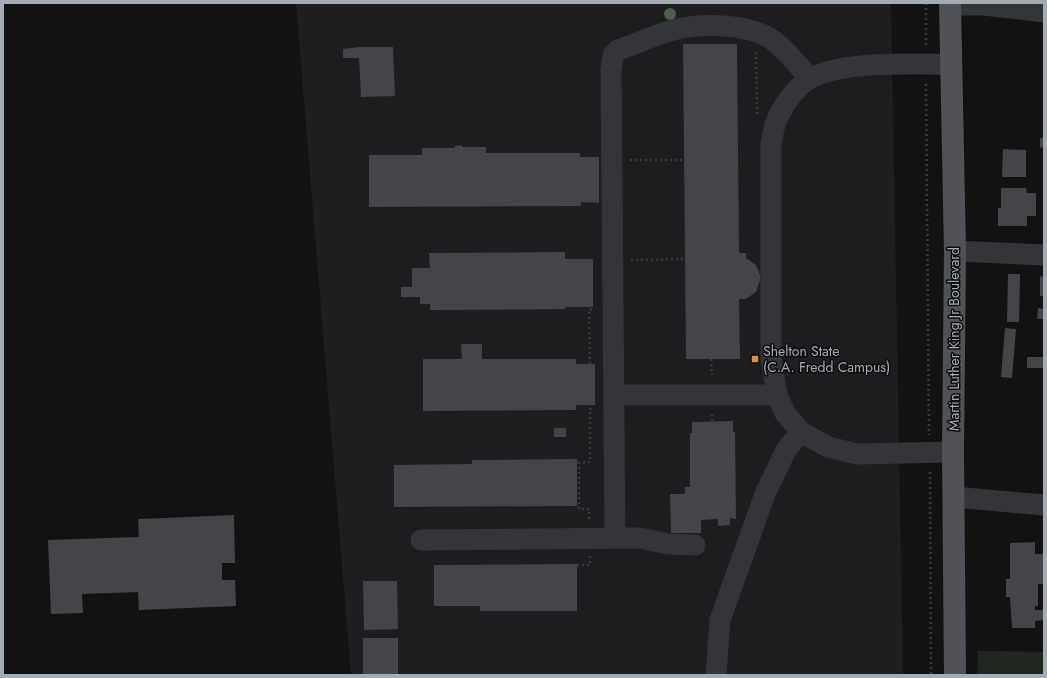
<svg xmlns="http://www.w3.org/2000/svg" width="1047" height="678" viewBox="0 0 1047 678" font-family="Jost,sans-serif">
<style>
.built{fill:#1e1e20}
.green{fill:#1f261f}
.building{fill:#444548}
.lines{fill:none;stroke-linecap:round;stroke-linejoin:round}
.path{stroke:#393c3f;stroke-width:2.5;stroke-dasharray:2 3;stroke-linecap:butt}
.minor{stroke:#333538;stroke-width:21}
.major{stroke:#505257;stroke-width:22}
.tree{fill:#4e5e4d}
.poi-dot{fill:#de913f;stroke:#0d0d0e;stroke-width:1.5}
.labels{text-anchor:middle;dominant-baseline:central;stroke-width:3;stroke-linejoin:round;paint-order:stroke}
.street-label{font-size:14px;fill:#a5abb2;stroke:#0d0d0e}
.poi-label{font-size:14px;fill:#a5abb2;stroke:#0d0d0e;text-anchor:start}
</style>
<rect width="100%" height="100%" fill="#121213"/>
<path class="built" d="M296 3H891L903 675H351Z"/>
<path class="green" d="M978 651 1044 652V675H977Z"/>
<path class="building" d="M683 44H737L739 253H746V258L756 265 761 277 756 292 746 299H739L740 359H686Z
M359 47H393L395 96 361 97 359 58H343V49Z
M1040 138H1044V147L1040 148Z
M462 145V147H486V153H580V157H599V203L581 202V206L369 207V155H422V148H455V146Z
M1003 149 1026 150V177H1002Z
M1001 188H1026L1027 193H1036V216H1027V226H998V208H1001Z
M565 252V259H593V307H565V309L430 310V304H420V297H401V287H412V268H430L429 253Z
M1008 274H1020L1019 322H1007Z
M1040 276 1044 277V296H1040Z
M1038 308 1044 309V319H1037Z
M1005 328 1016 329 1012 378 1001 377Z
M461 344H482V359H576V364H595V405H576V410L423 411V359H462Z
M1027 357H1044V368H1027Z
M733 421V432H735L736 519 730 518V525L718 526V519L701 520V533H671L670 494H685V487H690V433H692V422Z
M554 428H566V437H554Z
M577 459V506L394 507V465L472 464V460Z
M234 515 235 563H222V580H235L236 606 139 610 138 592 82 594 83 613 51 614 48 540 139 537 138 519Z
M1035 542V554H1044V584H1038V606H1035V610H1044V620L1035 621V628H1012L1010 597H1006V579H1010V543Z
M577 564V611H480V606H434V565Z
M363 581H397L398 629 364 630Z
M363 638H398V675H363Z"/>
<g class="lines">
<path class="path" d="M926 3V45
M756 52 757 115
M926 84 929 435
M630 160H684
M631 260 685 259
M711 359 712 375
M590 364 589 310 593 309
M712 414V422
M930 472 931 675
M589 519V509H579V463L590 462V409H595
M577 565H590V556"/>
<path class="minor" d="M950 5H984L1044 12
M951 64C911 65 846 60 811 78 798 85 786 101 779 115 774 123 773 135 771 144V358L777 395 785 413 801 432 828 447 857 454 953 452
M955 251 1044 255
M614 395H777
M954 497 1044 505
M615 538 611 70 613 55 618 50C636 44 654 35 673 30 701 23 750 23 774 41 787 51 799 66 810 79
M421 540 640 538 668 544 695 545
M716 675 720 620 765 494 786 450 801 432"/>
<path class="major" d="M950 3 955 251 953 452 955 675"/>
</g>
<circle class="tree" cx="670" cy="14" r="6"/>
<rect class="poi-dot" x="751" y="355" width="8" height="8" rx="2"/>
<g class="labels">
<g class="street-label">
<text transform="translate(954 339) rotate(-90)">Martin Luther King Jr Boulevard</text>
</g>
<g class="poi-label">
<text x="763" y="351">Shelton State<tspan x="763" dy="16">(C.A. Fredd Campus)</tspan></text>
</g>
</g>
<rect width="1047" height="678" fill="none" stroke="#a5abb2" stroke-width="8"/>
</svg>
